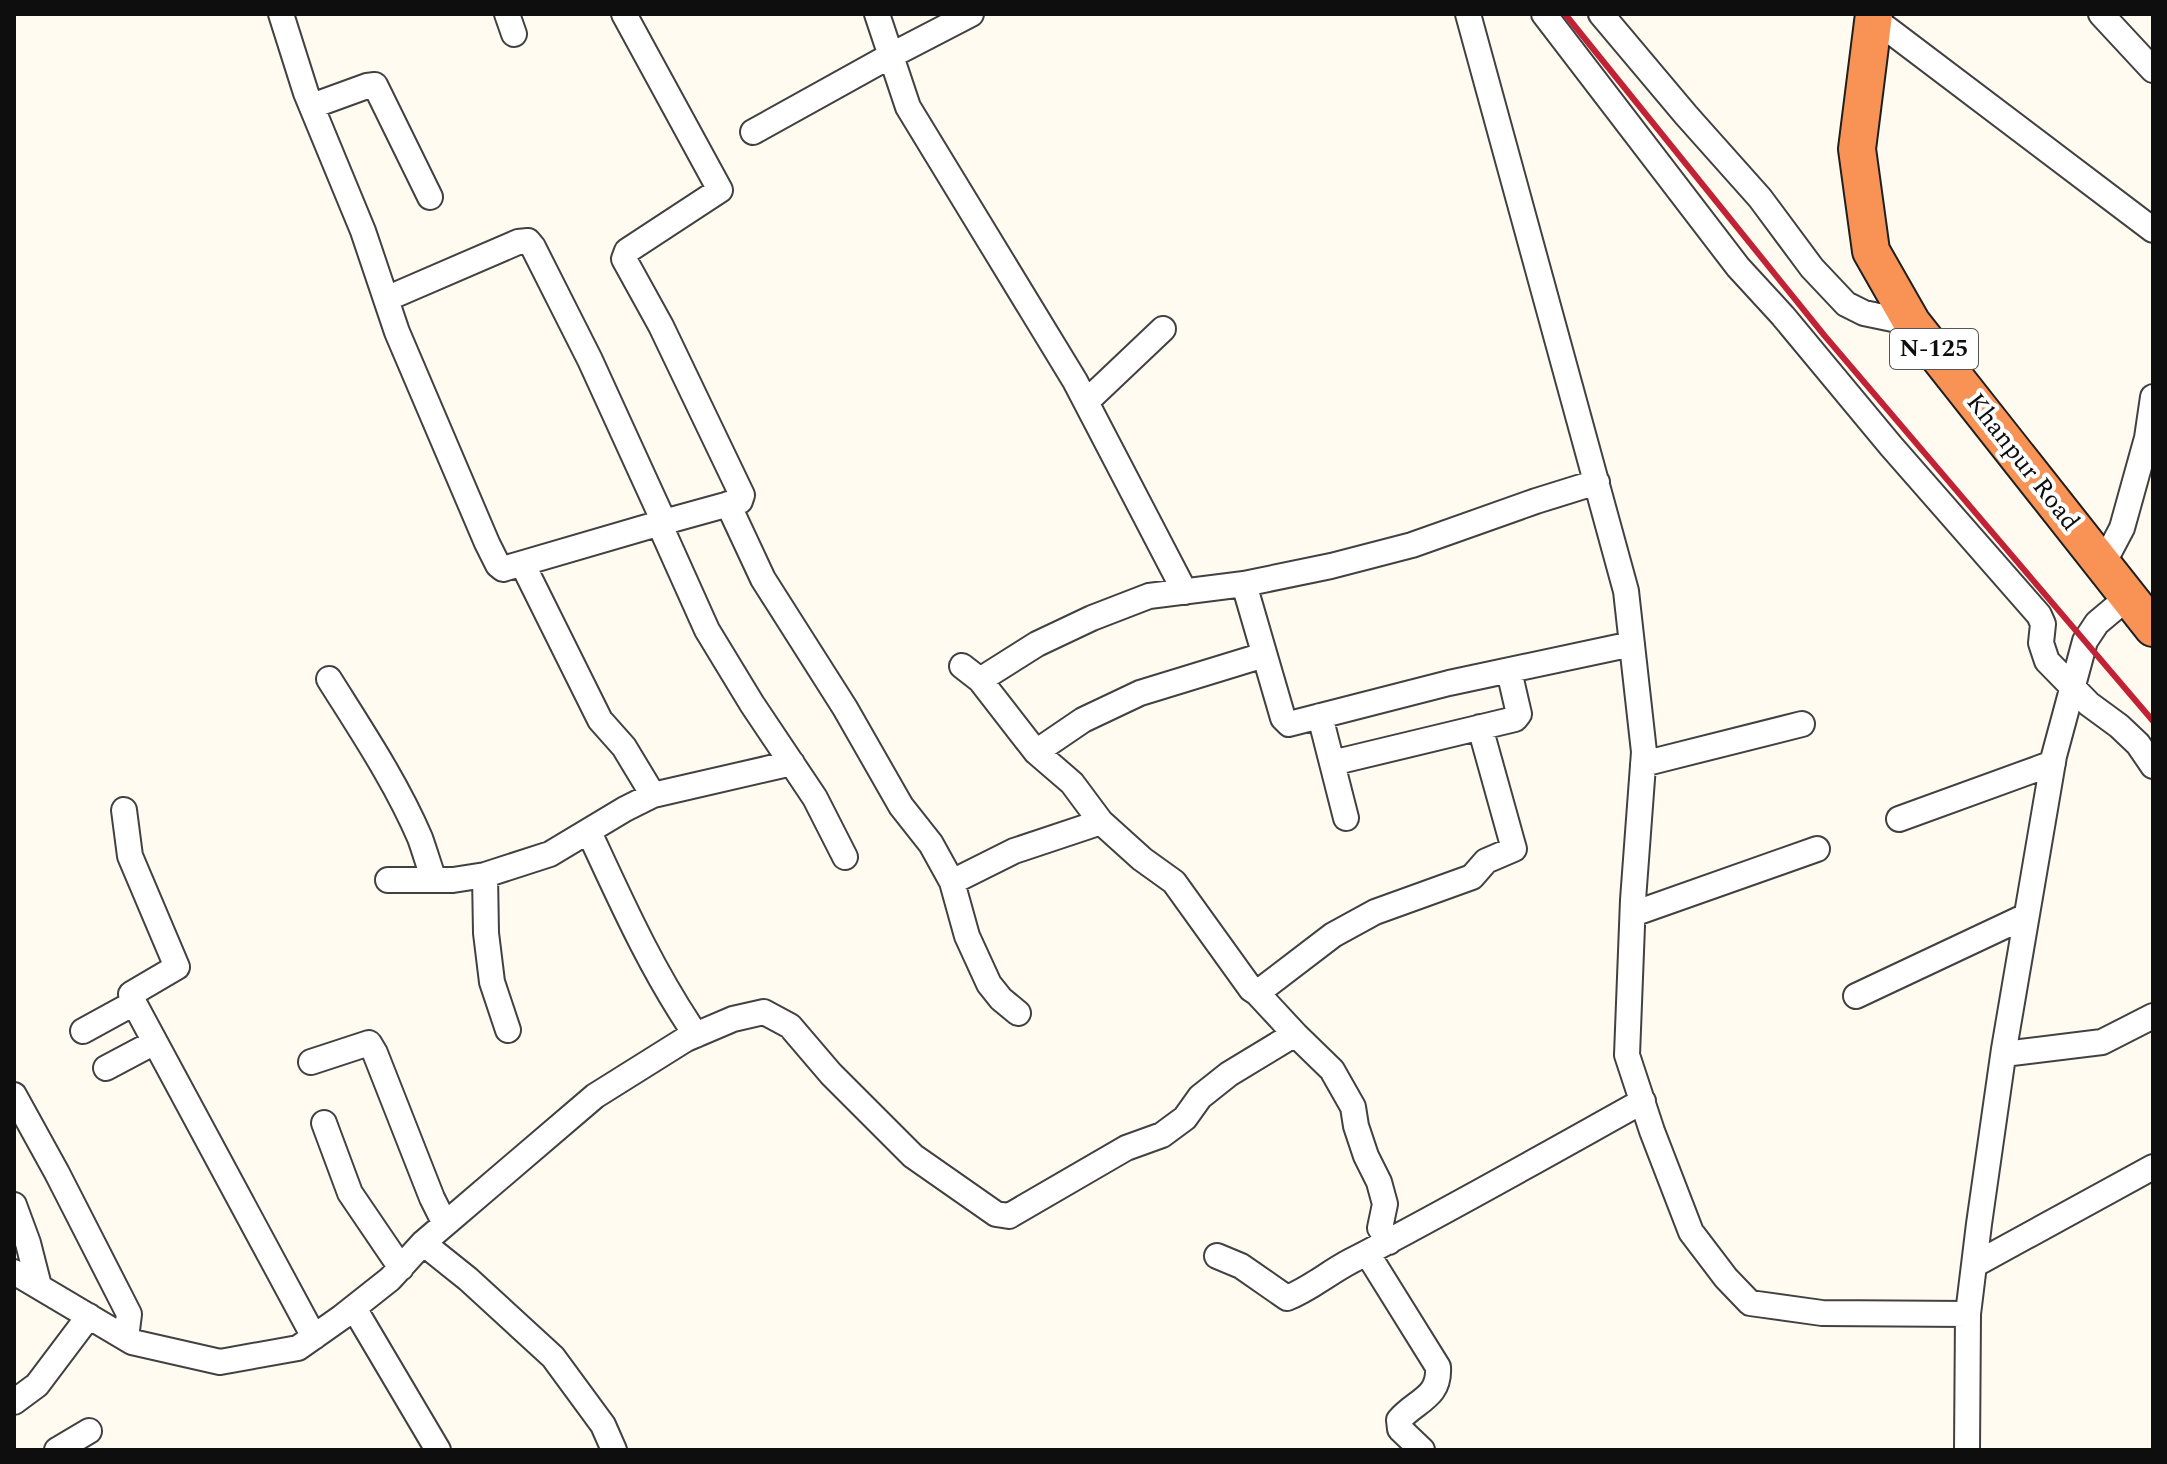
<svg xmlns="http://www.w3.org/2000/svg" width="2167" height="1464" viewBox="0 0 2167 1464" font-family="Spectral,serif">
<style>
.lines{fill:none;stroke-linecap:round;stroke-linejoin:round}
.minor-casing{stroke:#414141;stroke-width:28}
.highway-casing{stroke:#1f1f1f;stroke-width:40}
.minor{stroke:#fff;stroke-width:24}
.highway{stroke:#f89355;stroke-width:36}
.rail{stroke:#c22236;stroke-width:6}
.labels{text-anchor:middle;dominant-baseline:central;stroke-width:8;stroke-linejoin:round;paint-order:stroke}
.shield{fill:#fff;stroke:#565656;stroke-width:2}
.shield-label{font-size:24px;font-weight:bold;fill:#0e0e0e}
.street-label{font-size:26px;fill:#0e0e0e;stroke:#fff}
</style>
<rect width="100%" height="100%" fill="#fffbf0"/>
<g class="lines">
<defs>
<path id="minor" d="M281 14 306 93 363 231 397 332 487 543 498 565 503 569 664 522 740 501 742 495 661 326 624 259 627 251 720 190 624 14
M507 14 514 34
M877 14 908 107 1075 381 1185 592
M1468 14 1626 591 1644 752 1633 900 1627 1055 1652 1131 1691 1232 1726 1278 1750 1303 1822 1313 1968 1314
M1544 14 1738 267 1783 316 1891 446 2039 615 2043 624 2041 643 2047 661 2089 704 2119 726 2138 744 2153 766
M1601 14 1686 115 1760 198 1812 268 1846 304 1864 313 1912 323
M2101 14 2153 70
M1873 18 2153 230
M312 106 367 86 375 85 430 197
M753 132 890 56 971 14
M386 299 518 242 528 241 533 247 590 360 664 522
M1086 402 1163 329
M728 504 763 579 845 708 901 806 931 844 952 882 967 936 989 984 1001 999 1018 1013
M659 523 707 630 752 704 815 798 845 857
M2103 564 2122 528 2147 438 2153 397
M523 565 600 720 624 747 653 795
M1244 584 1283 718 1289 724 1449 683 1632 644
M962 666 980 680 1036 752 1072 783 1101 822 1142 859 1174 882 1251 989 1257 993 1333 935 1375 912 1472 877 1486 861 1514 849 1480 727
M329 679C361 730 396 782 420 838 425 852 429 866 434 880
M980 680 1037 644 1092 618 1149 596 1244 584 1331 566 1412 545 1536 501 1597 482
M1320 716 1346 818
M1036 752 1083 720 1140 693 1264 655
M1332 763 1515 719 1519 714 1509 671
M1643 764 1802 724
M124 810 130 856 177 967 131 994 134 1003 314 1337
M1899 819 2053 763
M589 832C621 901 652 971 696 1035
M485 875 486 933 492 982 508 1030
M388 880H453L485 875 550 854 625 809 653 795 792 763
M952 882 1014 851 1101 822
M1633 914 1817 849
M1257 993 1295 1034 1332 1070 1353 1107 1356 1126 1366 1156 1379 1182 1385 1204 1380 1228 1389 1242
M1856 996 2026 916
M83 1031 134 1003
M2004 1054 2102 1042 2153 1016
M311 1062 369 1043 375 1053 432 1198 445 1224
M106 1068 155 1042
M14 1095 57 1173 129 1314 126 1338
M324 1123 350 1193 401 1268
M14 1205 28 1243 39 1286
M423 1243 468 1279 553 1357 603 1425 614 1450
M1367 1253 1438 1367C1440 1398 1416 1400 1399 1420L1400 1429 1422 1450
M1217 1256 1241 1266 1287 1298C1310 1289 1328 1273 1351 1261 1449 1210 1546 1155 1643 1101
M1974 1265 2153 1167
M14 1272 132 1342 220 1362 298 1348 342 1317 390 1279 423 1243 595 1096 686 1039 733 1019 764 1012 790 1026 831 1074 913 1156 996 1214 1009 1216 1126 1148 1162 1135 1185 1118 1200 1097 1229 1074 1295 1034
M354 1308 438 1450
M14 1402 37 1385 89 1316
M57 1450 89 1431
M1967 1450 1968 1314 1979 1224 2004 1049 2054 756 2085 641 2097 623 2128 597"/>
<path id="highway" d="M1874 14 1857 149 1871 251 1912 323 2153 628"/>
</defs>
<use href="#minor" class="minor-casing"/>
<use href="#highway" class="highway-casing"/>
<use href="#minor" class="minor"/>
<use href="#highway" class="highway"/>
<path class="rail" d="M1565 14 1824 335 2153 721"/>
</g>
<g class="labels">
<rect class="shield" x="1890" y="329" width="88" height="40" rx="6"/>
<g class="shield-label">
<text x="1934" y="349">N-125</text>
</g>
<g class="street-label">
<text transform="translate(2023 462) rotate(52)">Khanpur Road</text>
</g>
</g>
<rect width="2167" height="1464" fill="none" stroke="#0e0e0e" stroke-width="32"/>
</svg>
